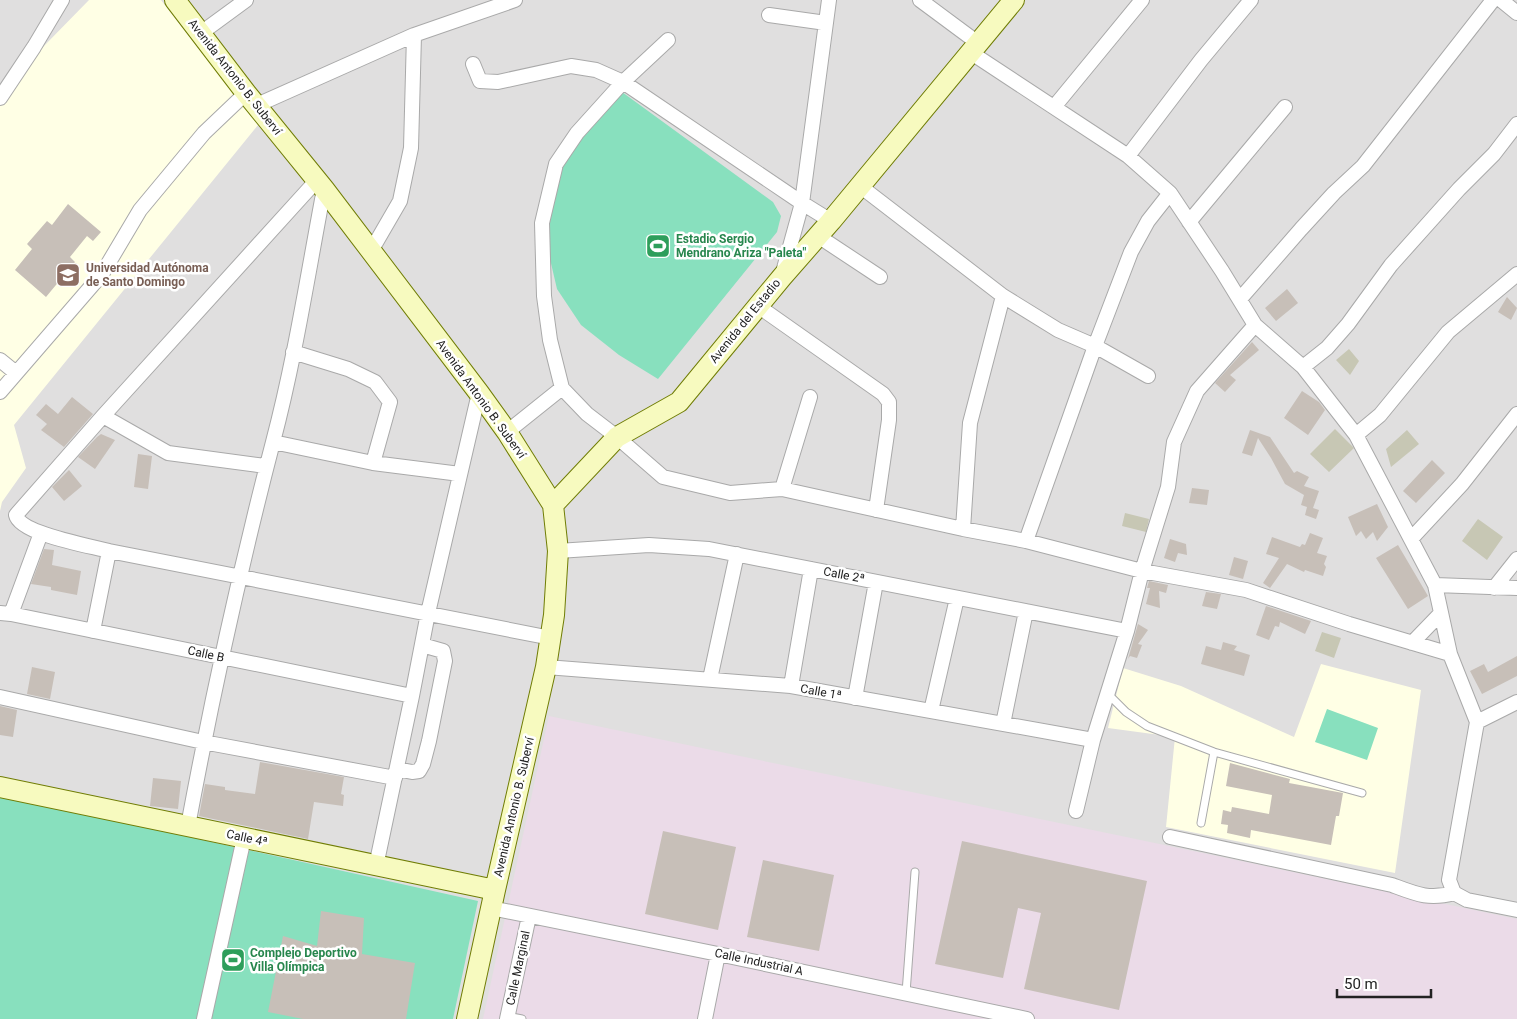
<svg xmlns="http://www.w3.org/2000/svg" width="1517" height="1019" viewBox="0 0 1517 1019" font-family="Roboto,sans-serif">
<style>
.residential{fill:#e0dfdf}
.industrial{fill:#ebdbe8}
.education{fill:#ffffe5}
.construction{fill:#c7c7b4}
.pitch{fill:#88e0be}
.building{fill:#c7bfb8}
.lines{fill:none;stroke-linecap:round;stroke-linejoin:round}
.lane-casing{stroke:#a9a9a9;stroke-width:9}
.street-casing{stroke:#a9a9a9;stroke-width:16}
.secondary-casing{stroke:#707d05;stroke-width:22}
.lane{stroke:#fff;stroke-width:7}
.street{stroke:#fff;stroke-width:14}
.secondary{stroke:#f7fabf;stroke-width:20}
.labels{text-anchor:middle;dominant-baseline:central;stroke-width:5;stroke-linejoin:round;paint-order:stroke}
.street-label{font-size:12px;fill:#222;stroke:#fff}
.leisure-label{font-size:12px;font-weight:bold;fill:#27864d;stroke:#fff;text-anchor:start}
.education-label{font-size:12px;font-weight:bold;fill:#785e54;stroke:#fff;text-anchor:start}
</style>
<rect width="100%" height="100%" fill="#f2efe9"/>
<path class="residential" d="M0 0H1517V1019H0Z"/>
<path class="industrial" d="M549 716 1517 919V1019H483Z"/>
<path class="education" d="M89 0H161L258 125 14 425 26 468 2 502 0 511V91Z
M1321 664 1421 690 1395 873 1166 827 1175 737 1108 728 1123 668 1181 686 1294 737Z"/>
<path class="construction" d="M1349 349 1359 361 1350 375 1336 360Z
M1335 429 1354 448 1329 472 1310 454Z
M1407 430 1419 444 1391 467 1386 449Z
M1125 513 1149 519 1146 532 1122 526Z
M1478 519 1503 537 1487 560 1462 541Z
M1322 632 1341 638 1334 658 1315 651Z"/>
<path class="pitch" d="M622 92 773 202 781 216 777 232 658 379 619 355 581 325 557 289 550 259 548 229 552 201 560 167 586 130Z
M1327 709 1378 728 1367 760 1315 742Z
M0 795 478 901 453 1019H0Z"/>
<path class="building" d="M68 204 101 232 93 241 87 236 70 257 75 262 46 297 15 270 32 249 27 244 47 221 52 225Z
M1287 289 1298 303 1276 321 1265 308Z
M1507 297 1517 308 1511 320 1498 312Z
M1252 342 1259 350 1230 375 1236 380 1225 392 1215 383Z
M1302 391 1319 402 1325 410 1308 435 1284 418Z
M72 397 93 414 64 447 41 430 47 424 36 415 46 404 58 414Z
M1250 430 1270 437 1294 473 1297 471 1309 477 1304 486 1319 491 1313 508 1319 510 1316 519 1305 515 1307 507 1301 505 1304 495 1285 484 1271 458 1258 438 1252 456 1242 453Z
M101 434 115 440 95 469 78 457 97 437Z
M138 454 152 456 148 489 134 487Z
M1432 460 1445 473 1416 503 1403 491Z
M69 470 82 486 64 501 52 487Z
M1192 488 1209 490 1207 505 1189 503Z
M1377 504 1388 527 1377 541 1373 532 1366 539 1361 531 1356 536 1348 517Z
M1310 533 1323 538 1317 553 1327 556 1324 564 1326 567 1323 576 1305 570 1304 572 1287 564 1270 588 1263 583 1279 558 1266 554 1272 537 1300 547 1302 544 1305 545Z
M1170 539 1186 544 1187 555 1178 553 1175 562 1164 558Z
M1398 545 1428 596 1408 609 1376 558Z
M44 549 54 550 52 565 81 571 77 595 51 590V587L31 584Z
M1234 557 1248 561 1243 579 1229 575Z
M1149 581 1168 585 1166 593 1159 591 1160 608 1146 604 1150 588H1147Z
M1206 592 1221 594 1217 609 1202 606Z
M1266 606 1311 621 1305 634 1280 622 1279 627 1275 626 1269 640 1256 635Z
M1138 624 1148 630 1138 644 1142 645 1137 658 1130 656 1128 659Z
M1223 642 1237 646 1234 650 1250 655 1244 676 1201 664 1206 646 1221 650Z
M1517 656V676L1482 694 1470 671 1484 664 1488 672Z
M32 667 55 672 50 699 27 694Z
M0 706 17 710 13 737 0 735Z
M260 762 344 777 341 794 344 795 343 806 314 802 308 839 199 816 205 784 225 787V790L255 794Z
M1230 763 1290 779 1289 783 1343 793 1339 816H1336L1331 845 1251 830 1250 838 1227 833 1228 825 1221 824 1223 810 1231 812 1232 807 1269 814 1272 795 1226 786Z
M153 778 181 781 178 809 150 806Z
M663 831 736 847 718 930 645 914Z
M962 841 1147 881 1119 1010 1024 989 1041 913 1018 908 1003 978 935 964Z
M763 860 834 875 819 951 747 937Z
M321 911 364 918 362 954 415 963 406 1019H303L268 1012 283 936 317 946Z"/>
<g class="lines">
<defs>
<path id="lane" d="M1108 694 1126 712 1147 726 1214 752 1362 793
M1201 823 1214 752
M906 993 915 872
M507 1016 522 1019"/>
<path id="street" d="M920 0 978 43
M1501 0 1517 13
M769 15 826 23
M201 33 246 0
M668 40 623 82 577 133 556 164 542 223 544 296 550 340 562 388 587 414 617 437 663 477 730 493 782 489 963 529 1026 541 1142 571 1246 590 1349 624 1450 654
M970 52 1128 156 1170 193 1222 271 1255 325 1303 367 1356 435 1435 585 1450 654 1477 722 1449 880 1454 893 1467 900 1517 910
M473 64 480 81 498 82 571 66 596 70 623 82 802 203 831 221
M0 98 34 47 62 0
M257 105 414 35 515 0
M1054 107 1142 0
M1128 156 1201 60 1251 0
M317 180 103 416 16 515C20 534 91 546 109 551L551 638
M860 186 1003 296 1058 330 1095 346 1148 376
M1189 222 1285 107
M818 236 880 277
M371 251 400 201 411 148 414 35
M783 272 802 203 829 0
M1240 299 1301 229 1334 193 1363 166 1493 0
M758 306 883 394 889 402V420L876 510
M293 352 348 369 375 382 390 402 373 463
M0 360 16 373
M1303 367 1327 348 1348 324 1391 265 1459 189 1494 154 1517 124
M0 392 102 274 140 210 204 133 246 93
M103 416 168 453 265 466
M507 432 562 388
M1356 435 1380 415 1448 332 1517 274
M273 442 373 463 460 474
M782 489 810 397
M963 529 970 423 1003 296
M1411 539 1462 484 1517 414
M1026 541 1095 346 1131 252 1148 221 1170 193
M558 551 649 545 709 549 1127 631
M1435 585 1517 588
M1494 588 1517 559
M0 613 11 614 412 696
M11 614 41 533
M93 631 109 551
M1412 643 1441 613
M546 667 791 686 1093 740
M710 679 737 554
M791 686 811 569
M0 697 203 742 395 778
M855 698 876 582
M931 711 957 598
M1477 722 1517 702
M1003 724 1026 611
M397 769 412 772 419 771 423 764 429 741 445 661 443 651 422 645
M1076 811 1093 740 1127 631 1142 571 1168 487 1174 442 1197 391 1255 325
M188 826C212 697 240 569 273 442 295 359 308 273 324 189
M1170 837 1392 885C1416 894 1429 900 1454 893
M376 866 412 696 428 613 479 393
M491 908 718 954 1027 1019
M204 1019 244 838
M507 1019 529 916
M705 1019 718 954"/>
<path id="secondary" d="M175 0 246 93 324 189 479 393 507 432 553 505 558 551 554 615 546 667 495 890 467 1019
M553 505 617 437 679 402 782 277 831 221 1014 0
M0 787 495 890"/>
</defs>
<use href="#lane" class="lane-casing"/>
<use href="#street" class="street-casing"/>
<use href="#secondary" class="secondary-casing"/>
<use href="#lane" class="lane"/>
<use href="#street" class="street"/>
<use href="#secondary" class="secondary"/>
</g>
<defs>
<symbol id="stadium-square" viewBox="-11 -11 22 22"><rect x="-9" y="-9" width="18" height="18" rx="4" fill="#2e9e5b" stroke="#fff"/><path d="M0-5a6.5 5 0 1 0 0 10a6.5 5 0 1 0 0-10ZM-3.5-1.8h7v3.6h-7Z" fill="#fff"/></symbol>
<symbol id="university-square" viewBox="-11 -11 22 22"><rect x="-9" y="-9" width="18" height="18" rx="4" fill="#8d6e63" stroke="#fff"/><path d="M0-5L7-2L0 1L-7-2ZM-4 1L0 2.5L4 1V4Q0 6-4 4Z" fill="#fff"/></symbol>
</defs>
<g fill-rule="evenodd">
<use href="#stadium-square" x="644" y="232" width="28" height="28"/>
<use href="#university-square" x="54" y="261" width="28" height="28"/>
<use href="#stadium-square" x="219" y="946" width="28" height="28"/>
</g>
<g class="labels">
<g class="street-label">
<text transform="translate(235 77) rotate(52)">Avenida Antonio B. Suberví</text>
<text transform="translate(745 321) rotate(-51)">Avenida del Estadio</text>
<text transform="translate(481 399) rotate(54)">Avenida Antonio B. Suberví</text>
<text transform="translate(844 575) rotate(11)">Calle 2ª</text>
<text transform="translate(206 654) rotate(12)">Calle B</text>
<text transform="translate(821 692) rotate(10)">Calle 1ª</text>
<text transform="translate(514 807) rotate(-77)">Avenida Antonio B. Suberví</text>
<text transform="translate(247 838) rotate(12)">Calle 4ª</text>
<text transform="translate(759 962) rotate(12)">Calle Industrial A</text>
<text transform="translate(518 968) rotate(-78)">Calle Marginal</text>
</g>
<g class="leisure-label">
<text x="676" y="239">Estadio Sergio<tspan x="676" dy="14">Mendrano Ariza "Paleta"</tspan></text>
<text x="250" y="953">Complejo Deportivo<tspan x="250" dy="14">Villa Olímpica</tspan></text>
</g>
<g class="education-label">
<text x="86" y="268">Universidad Autónoma<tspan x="86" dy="14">de Santo Domingo</tspan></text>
</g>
</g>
<path d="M1337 989v8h94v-8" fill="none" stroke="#222222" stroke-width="2.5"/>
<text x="1344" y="989" font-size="15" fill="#222222" stroke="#ffffff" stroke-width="4" paint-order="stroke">50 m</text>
</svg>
